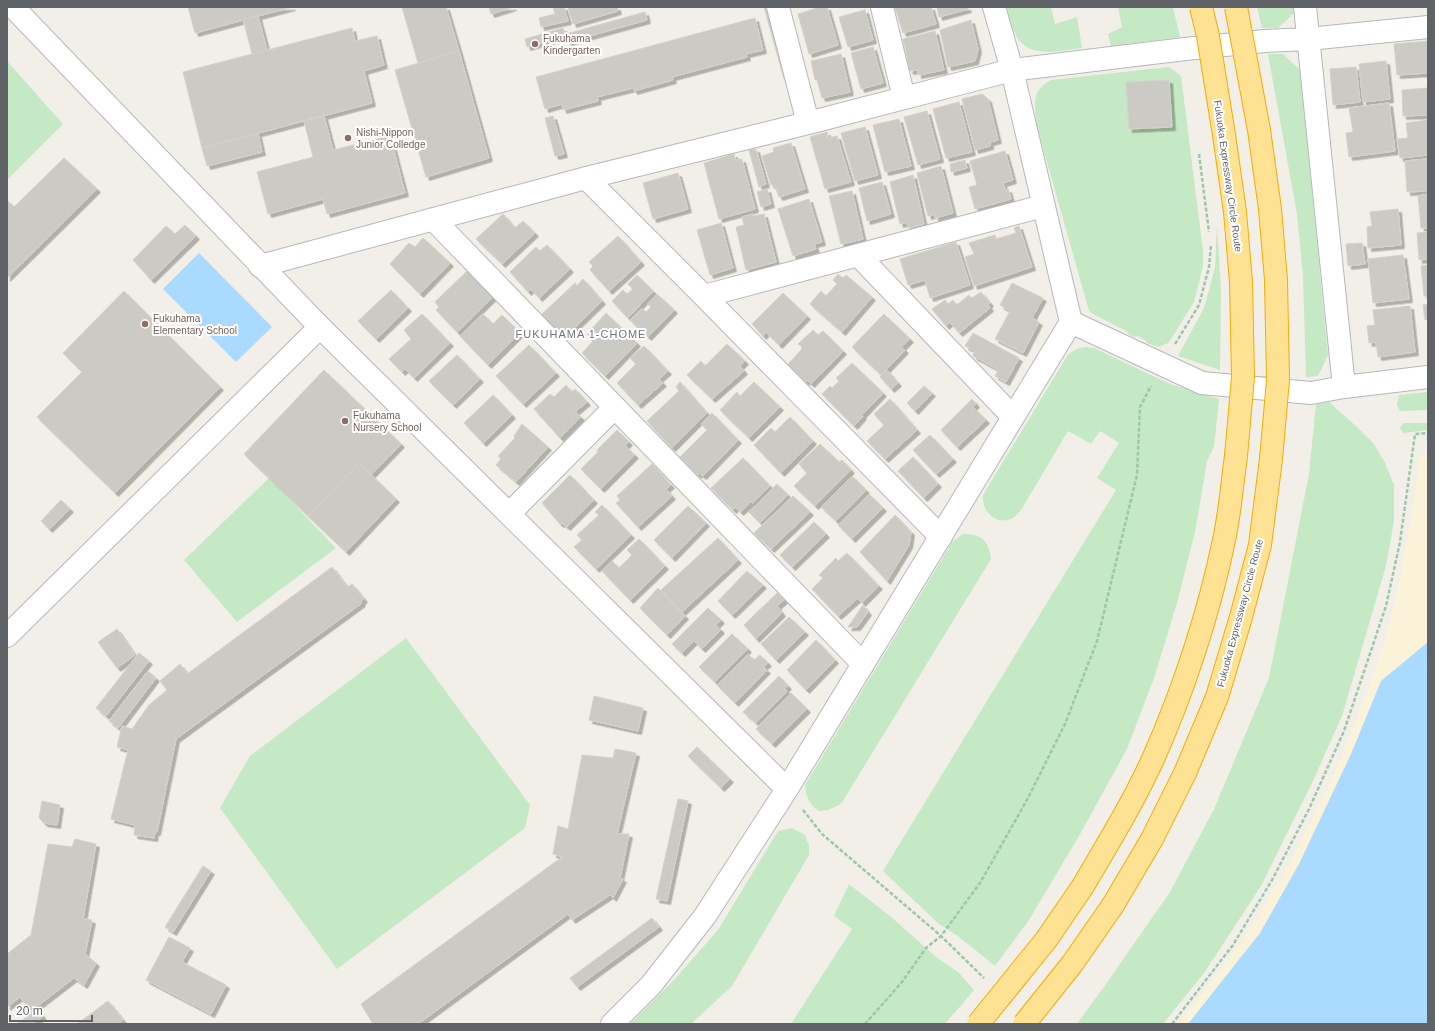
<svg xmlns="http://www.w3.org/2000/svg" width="1435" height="1031" viewBox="0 0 1435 1031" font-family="Helvetica,sans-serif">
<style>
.green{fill:#c5e8c5}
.sand{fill:#fbf3d9}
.water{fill:#aadaff}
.building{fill:#cccac5;stroke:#d6d1c6;filter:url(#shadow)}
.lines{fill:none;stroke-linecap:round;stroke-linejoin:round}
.minor-casing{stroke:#b5b8bc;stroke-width:24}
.tertiary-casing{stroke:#b5b8bc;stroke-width:24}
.motorway-casing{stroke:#f9ab00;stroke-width:24}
.path{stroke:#9cc7a9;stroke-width:2.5;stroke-dasharray:4 2;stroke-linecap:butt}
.minor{stroke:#fff;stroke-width:22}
.tertiary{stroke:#fff;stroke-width:22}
.motorway{stroke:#fde293;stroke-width:22}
.motorway-bridge-casing{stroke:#f9ab00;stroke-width:24;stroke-linecap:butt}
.motorway-bridge{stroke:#fde293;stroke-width:22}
.education-dot{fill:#8d6e63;stroke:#fff;stroke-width:1.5}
.labels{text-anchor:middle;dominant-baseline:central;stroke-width:4;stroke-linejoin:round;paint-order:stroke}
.education-label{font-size:10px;fill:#785e54;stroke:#fff;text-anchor:start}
.street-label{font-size:10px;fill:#5f6368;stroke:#fff}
.neighbourhood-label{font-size:11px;letter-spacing:1px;fill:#70757a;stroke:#fff}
</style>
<defs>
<filter id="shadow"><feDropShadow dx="3.5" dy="3.5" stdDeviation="0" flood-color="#0004"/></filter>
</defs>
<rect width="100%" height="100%" fill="#f1efe8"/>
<path class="green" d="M1007 7H1051L1055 24 1077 17 1082 48C1061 50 1033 59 1018 39 1012 30 1009 17 1007 7Z
M1118 7H1173L1180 37 1111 46 1108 34 1122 27Z
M1257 7H1294V13L1278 28H1262Z
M1268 54H1283L1300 70 1328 355 1318 376 1306 377 1303 276 1297 214Z
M7 61 63 124 7 180Z
M1169 67 1181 76 1203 251V266L1194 302 1173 336 1168 343 1159 347 1147 343 1145 340 1138 336C1133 338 1129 335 1126 331L1095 315 1089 311 1038 130C1035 109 1029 91 1051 80Z
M1217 226 1221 290 1220 370 1178 356 1204 308 1215 268Z
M1086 347 1094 348 1170 384 1219 399 1214 447 1207 461 1195 532 1177 603 1154 678 1127 749 1079 836 1029 920 995 966 958 936 939 924 883 871 1116 490 1097 478 1119 443 1100 431 1091 444 1068 431 1021 510C1018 513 1014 519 1008 520 994 523 981 510 983 495L1067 356C1072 350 1078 348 1086 347Z
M1428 392V410L1400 411 1397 405 1399 395Z
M1329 402 1358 428 1374 444 1385 463 1394 485V521L1386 566 1342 716 1312 783 1261 886 1204 973 1163 1024H1077L1106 984 1170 892 1214 809 1269 678 1309 474 1316 404Z
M1404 423H1428V430L1403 433 1400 427Z
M269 478 336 548 237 622 184 560Z
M963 534C982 534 989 541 991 559L841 804 828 810 819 811C809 804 806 797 805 785L953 541Z
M406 638 530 805 525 828 337 969 220 808 250 756Z
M792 828 805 835 809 846V855L732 986 691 1024H630L673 981 718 930 778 831Z
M849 884 890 916 936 957 958 972 974 990 945 1024H791L852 929 834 916Z"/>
<path class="sand" d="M1428 453V696L1271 1024H1177C1254 936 1312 833 1355 724 1366 695 1378 665 1387 634 1402 575 1413 515 1420 454Z"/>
<path class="water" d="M199 253 272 327 236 362 163 289Z
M1428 642V1024H1188L1260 933 1299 864 1351 754 1381 681Z"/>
<path class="building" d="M188 7H292L195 33Z
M402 7H446L459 51 418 63Z
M489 7H513L491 14Z
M553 7H564L568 21 541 27 539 18 555 14Z
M568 7H617L618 11 573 24Z
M764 7H773L792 77 784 79Z
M820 7H827L838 45 809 54 798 14Z
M895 7H931L936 24 903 33Z
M937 7H967L968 9 939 17Z
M865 10 873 40 848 47 839 17Z
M645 12 647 20 568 42 566 34Z
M258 16 267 50 252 54 243 19Z
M755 18 763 50 746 54 747 57 672 77 673 80 634 91 633 88 597 97 598 101 563 110 562 104 545 109 536 77Z
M971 20 978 49 975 61 948 67 940 30Z
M352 28 355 41 377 36 384 65 364 71 372 103 202 148 183 72Z
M563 28 566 36 527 47 525 39Z
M935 31 944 70 918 75V70L910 71 903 39Z
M1428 41V73L1397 75 1394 44Z
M873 47 883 83 861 89 851 53Z
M459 51 489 158 426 177 395 70Z
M841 54 850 92 822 98 817 80H815L811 61Z
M1386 61 1390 99 1363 102 1359 64Z
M1356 67 1360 102 1333 105 1330 69Z
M1169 80 1172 127 1129 129 1126 82Z
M1428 88V115L1403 116 1402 90Z
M982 94 988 99 998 140 990 142V146L975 150 962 99Z
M959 102 972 152 946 158 933 109Z
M1389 103 1395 151 1349 157 1346 133 1353 132 1349 108Z
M927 111 940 159 918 165 904 117Z
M324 116 333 150 390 136 405 193 327 214 323 199 268 214 257 172 313 157 304 121Z
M553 116 564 154 555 156 545 118Z
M899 119 911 166 885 172 873 125Z
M1428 120V155L1400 158 1397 139 1408 138 1406 123Z
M865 127 878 175 855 181 841 133Z
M827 132 828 138 837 136 851 182 825 189 810 137Z
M258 134 262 152 207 166 202 148Z
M791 143 805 189 779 197 774 184 771 185 762 156 774 152 773 148Z
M756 149 766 184 759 187 749 150Z
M1005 151 1013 180 1003 183 1005 190 1008 189 1011 199 975 209 969 187 977 185 970 161Z
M734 154 735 160 742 159 755 209 719 219 704 163Z
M64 158 97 189 7 278V200L14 207Z
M1428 159V191L1407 192 1405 161Z
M965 160 967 168 951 172 950 164Z
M941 166 953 213 935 218V214L928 216 917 173Z
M678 173 688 209 653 219 643 183Z
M913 175 924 224 908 228 907 222 900 224 890 182Z
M882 182 891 214 867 221 859 188Z
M767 189 771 204 761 207 757 192Z
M852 191 863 239 841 244 829 196Z
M1428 194V228H1421L1418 196Z
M809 199 822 242 814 244 816 249 793 256 778 209Z
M1398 209 1401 245 1368 248 1367 227 1372 226 1370 212Z
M503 214 515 228 523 221 535 233 502 264 476 239Z
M753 214V216L764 214 776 262 746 270 736 227 744 225 742 217Z
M721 223 733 268 710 275 697 230Z
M185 225 196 236 151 280 133 260 166 226 175 234Z
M1019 226 1032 267 974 286 965 257 974 254 969 243 995 235 996 239 1016 233 1014 228Z
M1428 232V259L1419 260 1417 233Z
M618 236 641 262 609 291 590 270 593 266 589 262Z
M423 238 450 263 420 294 390 264 409 243 415 247Z
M956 242 970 285 930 298 925 280 908 285 900 259Z
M1362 243 1365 264 1348 266 1346 244Z
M547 245 570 269 539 298 531 289 528 292 510 272 536 247 540 251Z
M1403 255 1409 299 1373 303 1368 259Z
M1428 265V296H1424L1421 266Z
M467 271 493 297 457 332 436 310 439 307 435 302Z
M838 274 843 278 846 275 872 297 842 332 810 304 821 291 826 296 837 284 833 280Z
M637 275 653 291 628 318 612 301 623 290 627 294 633 289 628 284Z
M583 279 602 301 567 335 562 331 560 334 541 315 575 283 577 286Z
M1012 283 1043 298 1032 318 1039 322 1023 353 995 339 1010 311 1000 305Z
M391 290 408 308 376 339 358 321Z
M124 291 220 387 115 493 37 417 82 372 63 353Z
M981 292 990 303 988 305 990 308 959 333 950 322 946 326 932 309 945 300 948 304 953 300 957 305 969 295 972 298Z
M783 293 807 316 779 345 766 332 763 336 752 324Z
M657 294 674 310 648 337 630 320 642 308 646 312 651 307 647 304Z
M1428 304V319L1425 320 1423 305Z
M1410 306 1415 352 1378 357 1376 342 1369 343 1367 326 1375 325 1373 310Z
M606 313 637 343 605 376 582 353 593 341 587 334Z
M422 314 450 343 414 378 405 369 402 372 389 359 411 339 404 330Z
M483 314 493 324 502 315 520 333 488 365 460 336Z
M884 314 910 339 902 347 905 350 881 375 852 347Z
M813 330 818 335 823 331 843 351 811 384 807 380 806 382 788 364 803 348 798 344Z
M973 333 1019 358 1006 382 995 376 999 370 973 356 975 351 965 346Z
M727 344 745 361 740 366 744 371 712 399 687 375 701 361 705 366Z
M529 345 556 373 523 404 496 376Z
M644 346 668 371 659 379 663 383 638 405 617 383 636 364 630 358Z
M457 355 480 379 453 405 429 381Z
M852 363 883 393 862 415 863 416 854 426 822 394 830 386 832 388 839 381 836 378Z
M324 370 401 444 371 475 359 463 308 516 244 454Z
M887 370 898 383 891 389 880 377Z
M680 382 707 413 672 448 647 421 679 391 676 387Z
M754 382 780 407 749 438 720 410 737 392 740 396Z
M566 385 572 392 575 389 587 402 575 412 581 417 560 438 534 409 550 394 554 397Z
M924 386 932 393 915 411 907 403Z
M493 395 512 415 483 443 464 423Z
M890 399 917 430 885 459 867 441 884 425 874 414Z
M972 399 976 404 973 407 986 420 957 447 941 430Z
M712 413 738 440 703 476 699 473 698 475 680 457 707 430 701 424Z
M790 417 813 441 781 473 754 445 771 428 775 432Z
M522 424 548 447 516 482 496 465 501 459 498 456 515 438 514 436Z
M617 430 629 442 625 446 635 455 601 489 581 469 598 452 597 450Z
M930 435 953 459 936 474 913 450Z
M820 444 839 462 842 460 851 470 815 506 794 486 807 473 799 464Z
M913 457 938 484 924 498 898 471Z
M743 458 770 486 753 503 751 502 740 512 736 507 733 510 711 488Z
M359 463 396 499 346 552 308 516Z
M652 464 671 485 666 489 672 496 638 527 616 503 620 500 617 496Z
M570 475 594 500 567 527 562 523 560 524 542 503Z
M852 476 866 490 836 521 821 507Z
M777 484 788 495 760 523 749 512Z
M869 494 883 508 852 539 838 525Z
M793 496 810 512 771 549 754 533Z
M61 500 70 509 49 529 41 521Z
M602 505 631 535 596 569 574 547 582 540 577 535 599 515 595 512Z
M688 506 706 523 672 558 654 540Z
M895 515 911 532 909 545 887 581 860 552Z
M814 522 826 534 792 567 780 555Z
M718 538 738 560 682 612 661 590Z
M639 539 665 566 630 600 602 571 612 561 619 568 632 555 627 550Z
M847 553 879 586 862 603 858 598 838 616 812 589 823 578 819 575 836 558 838 561Z
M332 567 347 587 352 584 364 599 361 602 362 603 176 739 157 832H155L154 838 134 835 135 825 111 819 128 750 117 747 122 726 132 729 149 705 167 690 160 681 180 664 187 674Z
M747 571 763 585 732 615 718 601Z
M658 588 685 616 667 635 640 608Z
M777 593 784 600 777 606 782 613 756 639 744 625Z
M863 605 868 612 857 627H848Z
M708 608 721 620 716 625 721 630 702 649 694 641 682 653 672 644Z
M789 617 805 632 776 660 761 644Z
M117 629 135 655 117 668 98 642Z
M732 634 748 649 715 682 699 667Z
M816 640 835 660 806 690 787 670Z
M139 653 149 661 106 716 96 708Z
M748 654 754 660 760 655 768 663 763 667 767 670 735 703 717 685Z
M148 671 156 678 118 728 109 721Z
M779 676 788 686 785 689 787 692 756 723 743 712Z
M791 693 807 709 772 744 756 729Z
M594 696 643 708 638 731 589 720Z
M697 747 730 779 721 788 688 756Z
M615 749 636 753 617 834H629L620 878 623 879 613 898 610 895 572 920 568 914 418 1024H373L361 1004 562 857 553 854 558 826 568 829 582 755 613 758Z
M678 799 688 801 667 901 656 899Z
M42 801 60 805 57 825 44 823 39 818Z
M75 839 96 844 83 919 92 920 85 954 96 963 84 985 74 978 31 1011 20 997 7 1007V954L31 935 48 844 72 847Z
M203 866 211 871 173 932 165 927Z
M652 918 659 927 577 987 570 978Z
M169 937 190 948 182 962 226 985 211 1014 146 980Z
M108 1001 123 1020 117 1024H77Z
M37 1009 43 1016 32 1024H17Z"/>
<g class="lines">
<defs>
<path id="minor" d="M778 7 808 123
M882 7 904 98
M1305 7 1344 387
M586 178 704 296 941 537
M433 219 863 664
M858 255 1013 417
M260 266 586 178 808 123 1012 70 1185 49 1265 41 1308 39 1428 27
M704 296 1043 206
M1071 322 1202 383 1311 393 1344 387 1428 377
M509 514 615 407
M7 636 320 327"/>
<path id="tertiary" d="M13 7 320 327 787 789
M612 1024 651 985 705 916 787 789 1071 322 1012 70 994 7"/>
<path id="motorway" d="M1083 886C1107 845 1133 803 1153 759 1183 692 1209 613 1224 540 1230 513 1232 484 1236 456
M1113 905 1152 839 1185 773 1217 697 1241 617 1260 545 1271 459"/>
</defs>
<use href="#minor" class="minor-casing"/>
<use href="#tertiary" class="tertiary-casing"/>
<use href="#motorway" class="motorway-casing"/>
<path class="path" d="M1199 154 1209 232
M1175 344 1199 305 1209 267 1211 245
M803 810 822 834 941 936 984 978
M865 1024 902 982 926 948 941 936 980 883 1028 798 1065 724 1097 641 1137 475 1140 407 1151 386
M1172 1024 1233 945 1272 880 1309 809 1344 731 1386 606 1400 542 1415 434 1428 433"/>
<use href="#minor" class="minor"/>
<use href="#tertiary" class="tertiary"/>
<use href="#motorway" class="motorway"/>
<defs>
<path id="motorway-bridge" d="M1201 7 1208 36 1224 135 1235 212 1241 282 1243 377 1236 456
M1236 7 1259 130 1270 209 1276 280 1278 380 1271 459
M978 1024 1046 940 1083 886
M1024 1024 1072 964 1113 905"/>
</defs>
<use href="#motorway-bridge" class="motorway-bridge-casing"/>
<use href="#motorway-bridge" class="motorway-bridge"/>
</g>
<g class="education-dot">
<circle cx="535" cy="44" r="4"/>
<circle cx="348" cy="138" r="4"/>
<circle cx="145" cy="324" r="4"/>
<circle cx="345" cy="421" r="4"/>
</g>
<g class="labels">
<g class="education-label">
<text x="543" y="38">Fukuhama<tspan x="543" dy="12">Kindergarten</tspan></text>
<text x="356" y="132">Nishi-Nippon<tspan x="356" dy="12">Junior Colledge</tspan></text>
<text x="153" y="318">Fukuhama<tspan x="153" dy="12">Elementary School</tspan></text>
<text x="353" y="415">Fukuhama<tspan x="353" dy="12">Nursery School</tspan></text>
</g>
<g class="street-label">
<text transform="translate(1228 176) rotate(82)">Fukuoka Expressway Circle Route</text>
<text transform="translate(1240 613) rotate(-75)">Fukuoka Expressway Circle Route</text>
</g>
<g class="neighbourhood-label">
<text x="581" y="334">FUKUHAMA 1-CHOME</text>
</g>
</g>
<rect width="1435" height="1031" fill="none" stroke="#5f6368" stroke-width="16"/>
<path d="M10 1015v6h82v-6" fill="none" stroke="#5f6368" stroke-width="2"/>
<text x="16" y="1015" font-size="12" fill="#5f6368" stroke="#ffffff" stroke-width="3" paint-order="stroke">20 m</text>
</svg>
